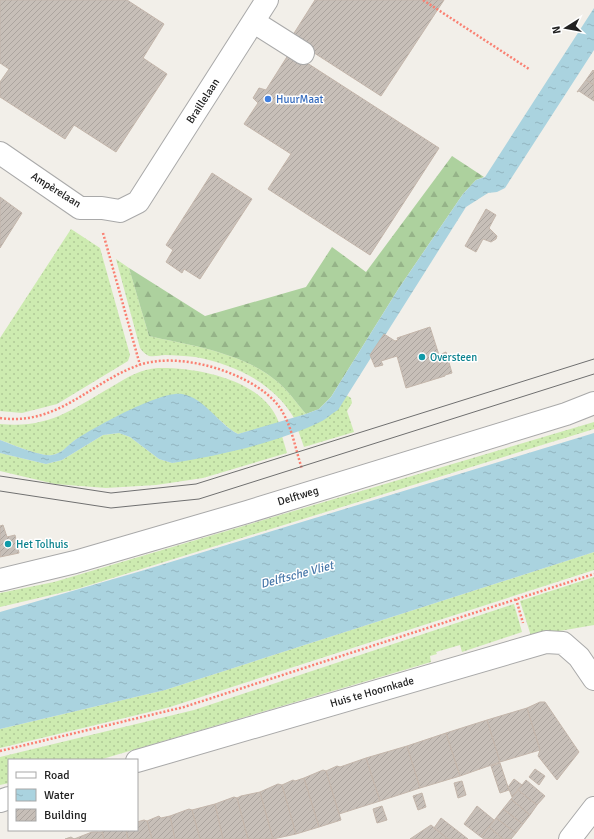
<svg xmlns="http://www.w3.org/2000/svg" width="594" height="839" viewBox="0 0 594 839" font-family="Signika,sans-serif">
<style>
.grass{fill:url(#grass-dots)}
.forest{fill:url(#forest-firs)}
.water{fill:url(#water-ripples)}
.building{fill:url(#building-hatch);stroke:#c4b6ab}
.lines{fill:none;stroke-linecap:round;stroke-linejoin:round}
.minor-casing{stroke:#a9a9a9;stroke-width:24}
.path{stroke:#fa8072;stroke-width:2.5;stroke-dasharray:2 2;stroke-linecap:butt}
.minor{stroke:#fff;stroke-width:22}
.tram{stroke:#707070;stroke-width:1}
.shop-dot{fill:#3f7fe0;stroke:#fff;stroke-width:1.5}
.culture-dot{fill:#0f9aa8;stroke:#fff;stroke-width:1.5}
.labels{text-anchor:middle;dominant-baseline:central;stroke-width:3;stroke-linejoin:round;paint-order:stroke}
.shop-label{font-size:11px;fill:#366cbe;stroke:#fff;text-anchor:start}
.street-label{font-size:11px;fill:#222;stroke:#fff}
.culture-label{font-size:11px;fill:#0d838f;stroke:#fff;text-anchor:start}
.water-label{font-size:12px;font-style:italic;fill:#4a7aab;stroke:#fff}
</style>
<defs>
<pattern id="grass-dots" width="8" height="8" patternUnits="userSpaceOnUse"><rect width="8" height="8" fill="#cdebb0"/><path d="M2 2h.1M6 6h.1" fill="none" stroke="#b0c997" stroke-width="1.8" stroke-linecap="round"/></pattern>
<pattern id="forest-firs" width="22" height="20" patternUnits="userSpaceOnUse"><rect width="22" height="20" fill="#add19e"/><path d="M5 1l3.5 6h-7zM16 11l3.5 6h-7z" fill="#95b388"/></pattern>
<pattern id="water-ripples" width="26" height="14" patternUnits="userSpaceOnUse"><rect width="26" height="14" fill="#aad3df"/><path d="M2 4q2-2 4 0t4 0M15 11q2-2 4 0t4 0" fill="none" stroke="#92b5bf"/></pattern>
<pattern id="building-hatch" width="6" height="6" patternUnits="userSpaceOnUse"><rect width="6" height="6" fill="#c7bfb8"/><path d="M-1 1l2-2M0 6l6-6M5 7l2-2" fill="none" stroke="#aba49e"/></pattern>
</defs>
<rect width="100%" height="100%" fill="#f2efe9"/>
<path class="grass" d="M71 229 100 248 130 355 128 361 57 404 22 413 0 411V338Z
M116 259 129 268 149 336C193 346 246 353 280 384 290 393 298 405 306 414L294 418C274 383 234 364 195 357 185 356 175 355 165 355 160 355 155 357 149 356 145 354 143 352 140 348Z
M158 368C197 367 265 380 279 423L238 434 231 430 198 401 75 440C69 445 61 454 52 455 40 457 12 444 0 440V424C49 429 73 409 113 386 128 377 141 369 158 368Z
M346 395 351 398 352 403 347 411 354 432 304 447 298 430C322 421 333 418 346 395Z
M594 422V429L77 589 0 607V593L54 582Z
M119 433 130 437 159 459 172 463 244 448 282 436 287 453 203 478 156 485 106 488 55 484 0 471V453L46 464 62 460 103 435Z
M594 552V570L170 707 0 748V729L165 690Z
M594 577V625L531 636 520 601Z
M514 604 522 632 462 652 460 645 436 652 437 654 430 656 431 662 99 760H9V783L0 785V757L194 710Z"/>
<path class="forest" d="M452 156 484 177 476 180 463 194 399 288 331 397 319 409 306 414C298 405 290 393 280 384 246 353 193 346 149 336L129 268 205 316 306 287 332 247 366 272Z"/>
<path class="water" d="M594 8V50L505 188 497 192 488 193 466 207 338 410C332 413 327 419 320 422 279 442 218 456 172 463L159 459 130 437 119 433 103 435 62 460 46 464 0 453V440C11 444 41 457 52 455 61 454 67 446 75 440 93 428 161 390 182 394 205 398 218 424 238 434L306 414 319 409 331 397 399 288 463 194 476 180 485 177Z
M594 433V552L165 690 0 729V612L141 571Z"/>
<path class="building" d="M0 0H127L164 24 143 58 167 74 116 152 74 125 65 139 0 97V82L9 69 0 63Z
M315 0H444L381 96 291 38Z
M290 52 439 148 370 255 268 189 291 154 244 124 258 103 253 98 259 88 266 90Z
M593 70 594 71V85L586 80Z
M586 80 594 85V101L579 91 577 92Z
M212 173 252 199 200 279 184 269 182 273 166 262 173 250 166 245Z
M0 197 22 213 0 248Z
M486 209 496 215 489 228 497 236 496 239 491 242 483 239 476 252 465 246Z
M430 327 439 355 446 352 452 373 445 375V376L406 388 397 356 381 361 383 365 375 367 370 355 384 334 395 341 398 340 397 338Z
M3 525 7 537 15 535 19 553 0 557V526Z
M540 702H545L579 752 557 780 538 756 540 750 527 708Z
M527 708 540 750 500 762 487 720Z
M487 720 500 762 460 776 446 733Z
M446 733 460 776 420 788 407 746Z
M407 746 420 788 380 801 366 758Z
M366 758 380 801 339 814 326 771 337 766 340 767Z
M500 763 509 790 500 793 491 766Z
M535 769 545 776 539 785 529 777Z
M323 770 326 771 341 820 319 827 304 778Z
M304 778 319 827 296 834 282 785 293 780 295 781Z
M514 779 522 785 512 797 508 787Z
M526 780 545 796 537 805 518 790Z
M462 781 466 795 458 798 454 783Z
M278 784 282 785 296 834 273 839 260 792Z
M518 790 537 805 530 815 511 799Z
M260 792 273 839H248L237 798 241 796Z
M422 793 426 807 418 810 413 796Z
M234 797 237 798 248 839H223L215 804Z
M511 799 530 815 523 824 503 809Z
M215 804 223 839H200L192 810Z
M382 806 387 820 377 823 373 809Z
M477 806 494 820 481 837 464 824Z
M189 809 192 810 200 839H175L170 816Z
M503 809 523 824 516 833 496 818Z
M159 816 161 818 170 816 175 839H152L147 821Z
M441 818 468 839H448L434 828Z
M496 818 516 833 511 839H503L489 827Z
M144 820 147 821 152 839H128L126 830H137V822Z
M431 825 448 839H410Z
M489 827 503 839H484L481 837Z
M106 830H126L128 839H104L102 832Z
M92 832H102L104 839H65L71 837 74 839Z"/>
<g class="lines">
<defs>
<path id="minor" d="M254 22 303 53
M0 153 80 208H102L120 211 138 202 267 0
M0 580 75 562 247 512 566 414 594 403
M137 761 546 642 563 643 579 657 594 679
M0 801 9 798
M570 839 594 808"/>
</defs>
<use href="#minor" class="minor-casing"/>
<path class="path" d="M423 0 529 69
M103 233 140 365
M0 418C58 426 89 383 139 365 179 351 250 372 277 404 291 421 295 448 302 469
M516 599 523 623
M0 751 184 707 594 574"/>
<use href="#minor" class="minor"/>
<path class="tram" d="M0 476 111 493 196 484 594 359
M0 491 111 508 199 499 594 374"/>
</g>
<circle class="shop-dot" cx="268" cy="99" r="4"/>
<g class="culture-dot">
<circle cx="422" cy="357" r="4"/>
<circle cx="8" cy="544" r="4"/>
</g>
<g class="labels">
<g class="shop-label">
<text x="276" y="99">HuurMaat</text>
</g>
<g class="street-label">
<text transform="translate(203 101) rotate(-57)">Braillelaan</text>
<text transform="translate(56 190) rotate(32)">Ampèrelaan</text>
<text transform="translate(298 496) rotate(-17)">Delftweg</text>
<text transform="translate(372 692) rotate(-16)">Huis te Hoornkade</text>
</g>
<g class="culture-label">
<text x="430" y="357">Oversteen</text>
<text x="16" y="544">Het Tolhuis</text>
</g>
<g class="water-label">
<text transform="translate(297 575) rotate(-15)">Delftsche Vliet</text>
</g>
</g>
<rect x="8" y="759" width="130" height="72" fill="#ffffff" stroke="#a7a7a7"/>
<rect x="16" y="772" width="20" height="6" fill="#ffffff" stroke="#a7a7a7"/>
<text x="44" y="779" font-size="12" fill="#222222">Road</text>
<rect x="16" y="789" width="20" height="12" fill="url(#water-ripples)" stroke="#a7a7a7"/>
<text x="44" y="799" font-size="12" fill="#222222">Water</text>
<rect x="16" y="809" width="20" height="12" fill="url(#building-hatch)" stroke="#a7a7a7"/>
<text x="44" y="819" font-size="12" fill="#222222">Building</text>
<g transform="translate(566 28) rotate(259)" stroke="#ffffff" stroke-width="3" paint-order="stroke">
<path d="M0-3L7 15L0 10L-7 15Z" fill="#222222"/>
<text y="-6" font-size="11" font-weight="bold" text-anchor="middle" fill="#222222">N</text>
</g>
</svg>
